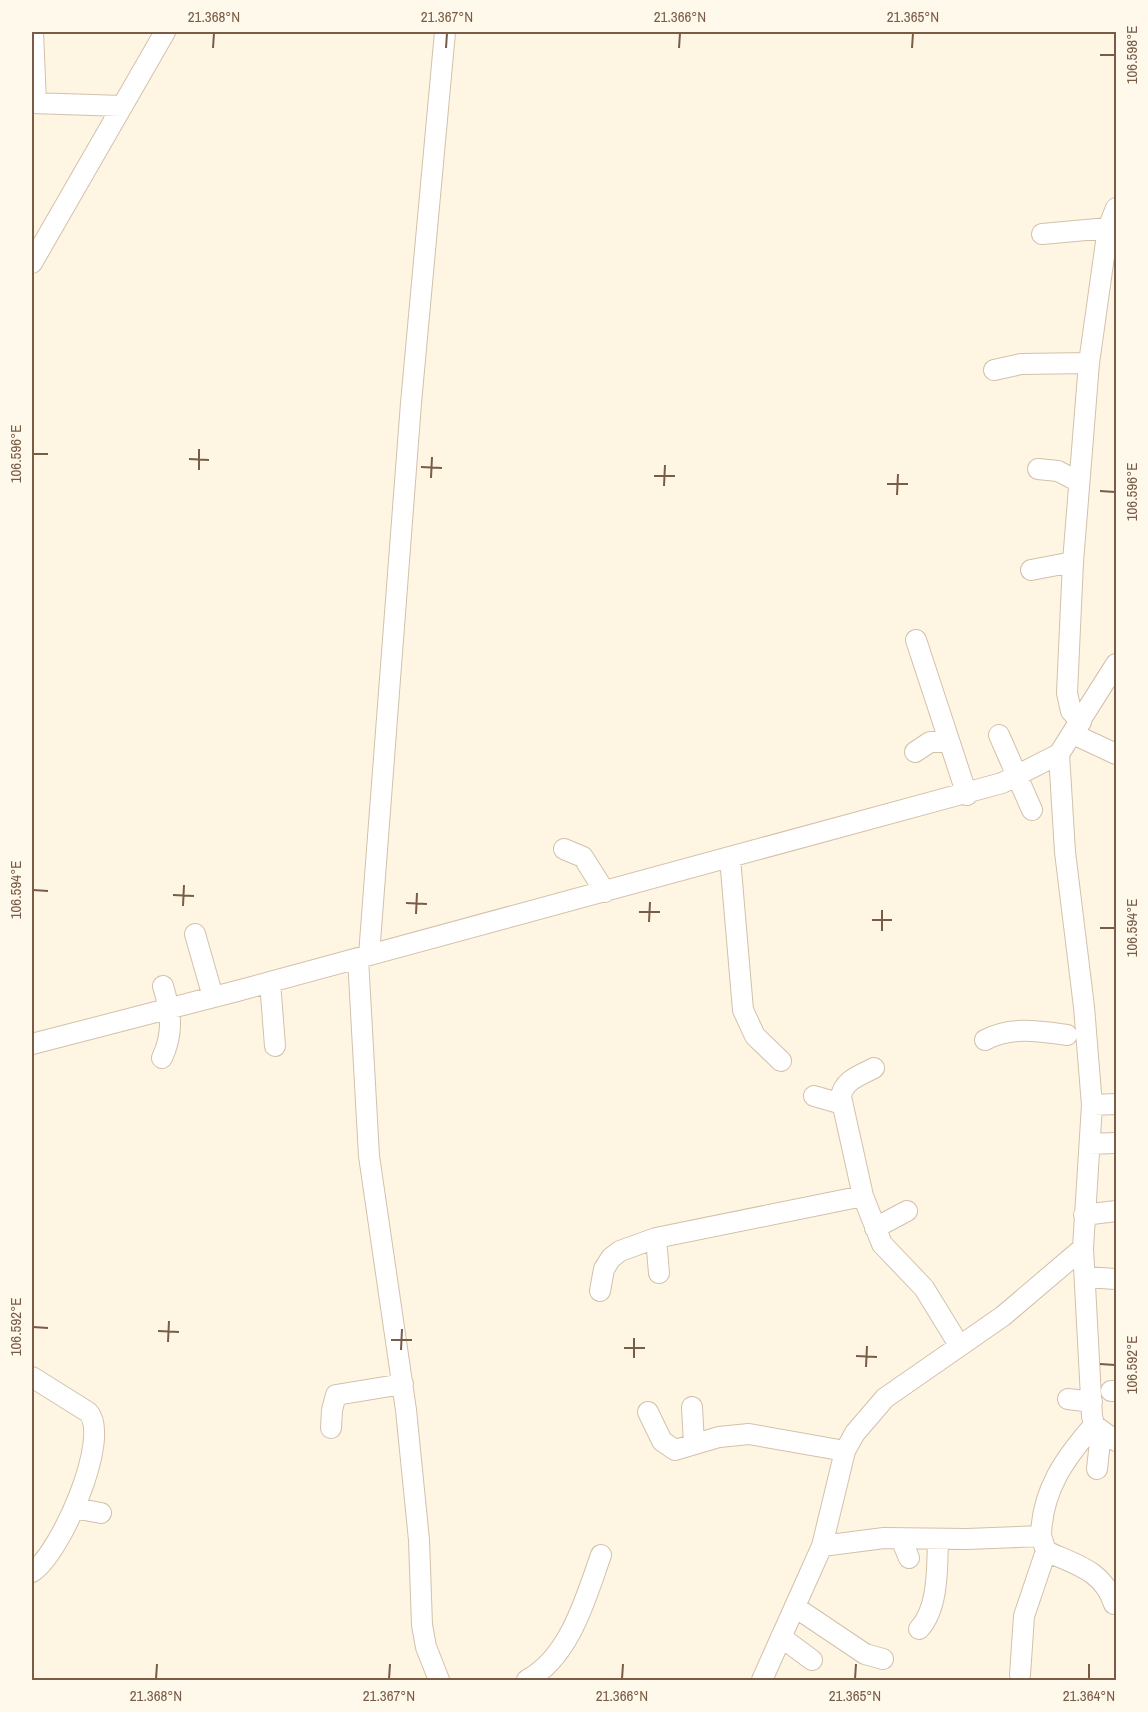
<svg xmlns="http://www.w3.org/2000/svg" width="1148" height="1712" viewBox="0 0 1148 1712" font-family="'Archivo Narrow',sans-serif">
<style>
.lines{fill:none;stroke-linecap:round;stroke-linejoin:round}
.minor-casing{stroke:#d3c0ab;stroke-width:22}
.minor{stroke:#fff;stroke-width:20}
.ticks{fill:none;stroke:#795c46;stroke-width:2}
.neatline{fill:none;stroke:#795c46;stroke-width:2}
.ticks-label{font-size:15px;text-anchor:middle;fill:#795c46}
</style>
<rect width="100%" height="100%" fill="#fef6e3"/>
<g class="lines">
<defs>
<path id="minor" d="M33 32 36 103
M32 103 122 106
M1042 234 1108 228
M32 263 165 32
M994 370 1021 364 1089 363
M1038 469 1058 471 1079 482
M1031 570 1073 562
M916 640 967 795
M1081 722 1071 711 1067 693 1073 562 1089 363 1108 228 1116 208
M1073 734 1116 754
M999 735 1032 810
M915 752 930 742H949
M1059 754 1065 852 1084 1007 1092 1105 1083 1248 1092 1416 1094 1425 1116 1441
M564 849 583 857 605 892
M730 858 743 1010 755 1036 781 1061
M195 934 213 997
M369 955 411 403 445 32
M358 958 369 1156 406 1410 419 1540 422 1625 426 1647 439 1680
M270 982 275 1046
M985 1040C1011 1026 1039 1031 1067 1035
M32 1044 237 991 1002 783 1059 754 1116 664
M162 1058C174 1032 171 1013 163 986
M874 1068C861 1075 843 1080 841 1097L863 1196 882 1244 924 1288 959 1345
M814 1096 842 1104
M1092 1105 1116 1104
M1090 1144 1114 1143
M1084 1215 1116 1211
M875 1228 907 1211
M656 1238 659 1273
M1085 1277 1116 1279
M600 1291 604 1269 611 1258 620 1251 656 1238 863 1196
M32 1377 88 1412C112 1437 60 1555 32 1572
M1111 1391H1116
M1068 1399 1092 1402
M692 1407 694 1444
M648 1412 662 1441 675 1450 719 1437 749 1434 845 1451
M331 1428 332 1410 336 1395 403 1384
M1097 1469 1101 1432
M74 1508 101 1513
M901 1539 909 1558
M822 1546 884 1538 967 1539 1041 1536C1042 1490 1065 1458 1094 1425
M1046 1551C1076 1565 1103 1570 1114 1604
M795 1607 865 1654 883 1659
M919 1629C939 1608 937 1566 938 1539
M781 1637 812 1660
M1020 1675 1024 1616 1046 1551 1041 1536
M527 1680C570 1657 586 1597 601 1555
M762 1680 822 1546 845 1451 855 1433 885 1398 1003 1316 1083 1248"/>
</defs>
<use href="#minor" class="minor-casing"/>
<use href="#minor" class="minor"/>
</g>
<path class="ticks" d="M213 48 214 33M446 48 447 33M679 48 680 33M912 48 913 33M1100 55H1115M33 454H48M189 459 209 460M421 467 442 468M199 470V449M654 476H675M431 478 432 457M887 484H908M664 486 665 465M1100 491 1115 492M897 495 898 474M33 890 48 891M173 895 194 896M406 903 427 904M183 906 184 885M639 912H660M416 914 417 893M872 920H892M649 922 650 902M1100 928H1115M882 931V910M33 1327 48 1328M158 1331 179 1332M391 1340H412M168 1342 169 1321M624 1348H645M401 1350 402 1329M856 1356 877 1357M634 1358V1338M1100 1364 1115 1365M866 1367 867 1346M156 1679 157 1664M389 1679 390 1664M622 1679 623 1664M855 1679 856 1664M1089 1679V1664"/>
<rect width="1148" height="1712" fill="none" stroke="#fff9eb" stroke-width="66"/>
<rect x="33" y="33" width="1082" height="1646" class="neatline"/>
<g class="ticks-label">
<text x="214" y="22">21.368°N</text>
<text x="447" y="22">21.367°N</text>
<text x="680" y="22">21.366°N</text>
<text x="913" y="22">21.365°N</text>
<text transform="translate(1132 55) rotate(-90)" y="5">106.598°E</text>
<text transform="translate(16 454) rotate(-90)" y="5">106.596°E</text>
<text transform="translate(1132 492) rotate(-90)" y="5">106.596°E</text>
<text transform="translate(16 890) rotate(-90)" y="5">106.594°E</text>
<text transform="translate(1132 928) rotate(-90)" y="5">106.594°E</text>
<text transform="translate(16 1327) rotate(-90)" y="5">106.592°E</text>
<text transform="translate(1132 1365) rotate(-90)" y="5">106.592°E</text>
<text x="156" y="1701">21.368°N</text>
<text x="389" y="1701">21.367°N</text>
<text x="622" y="1701">21.366°N</text>
<text x="855" y="1701">21.365°N</text>
<text x="1089" y="1701">21.364°N</text>
</g>
</svg>
